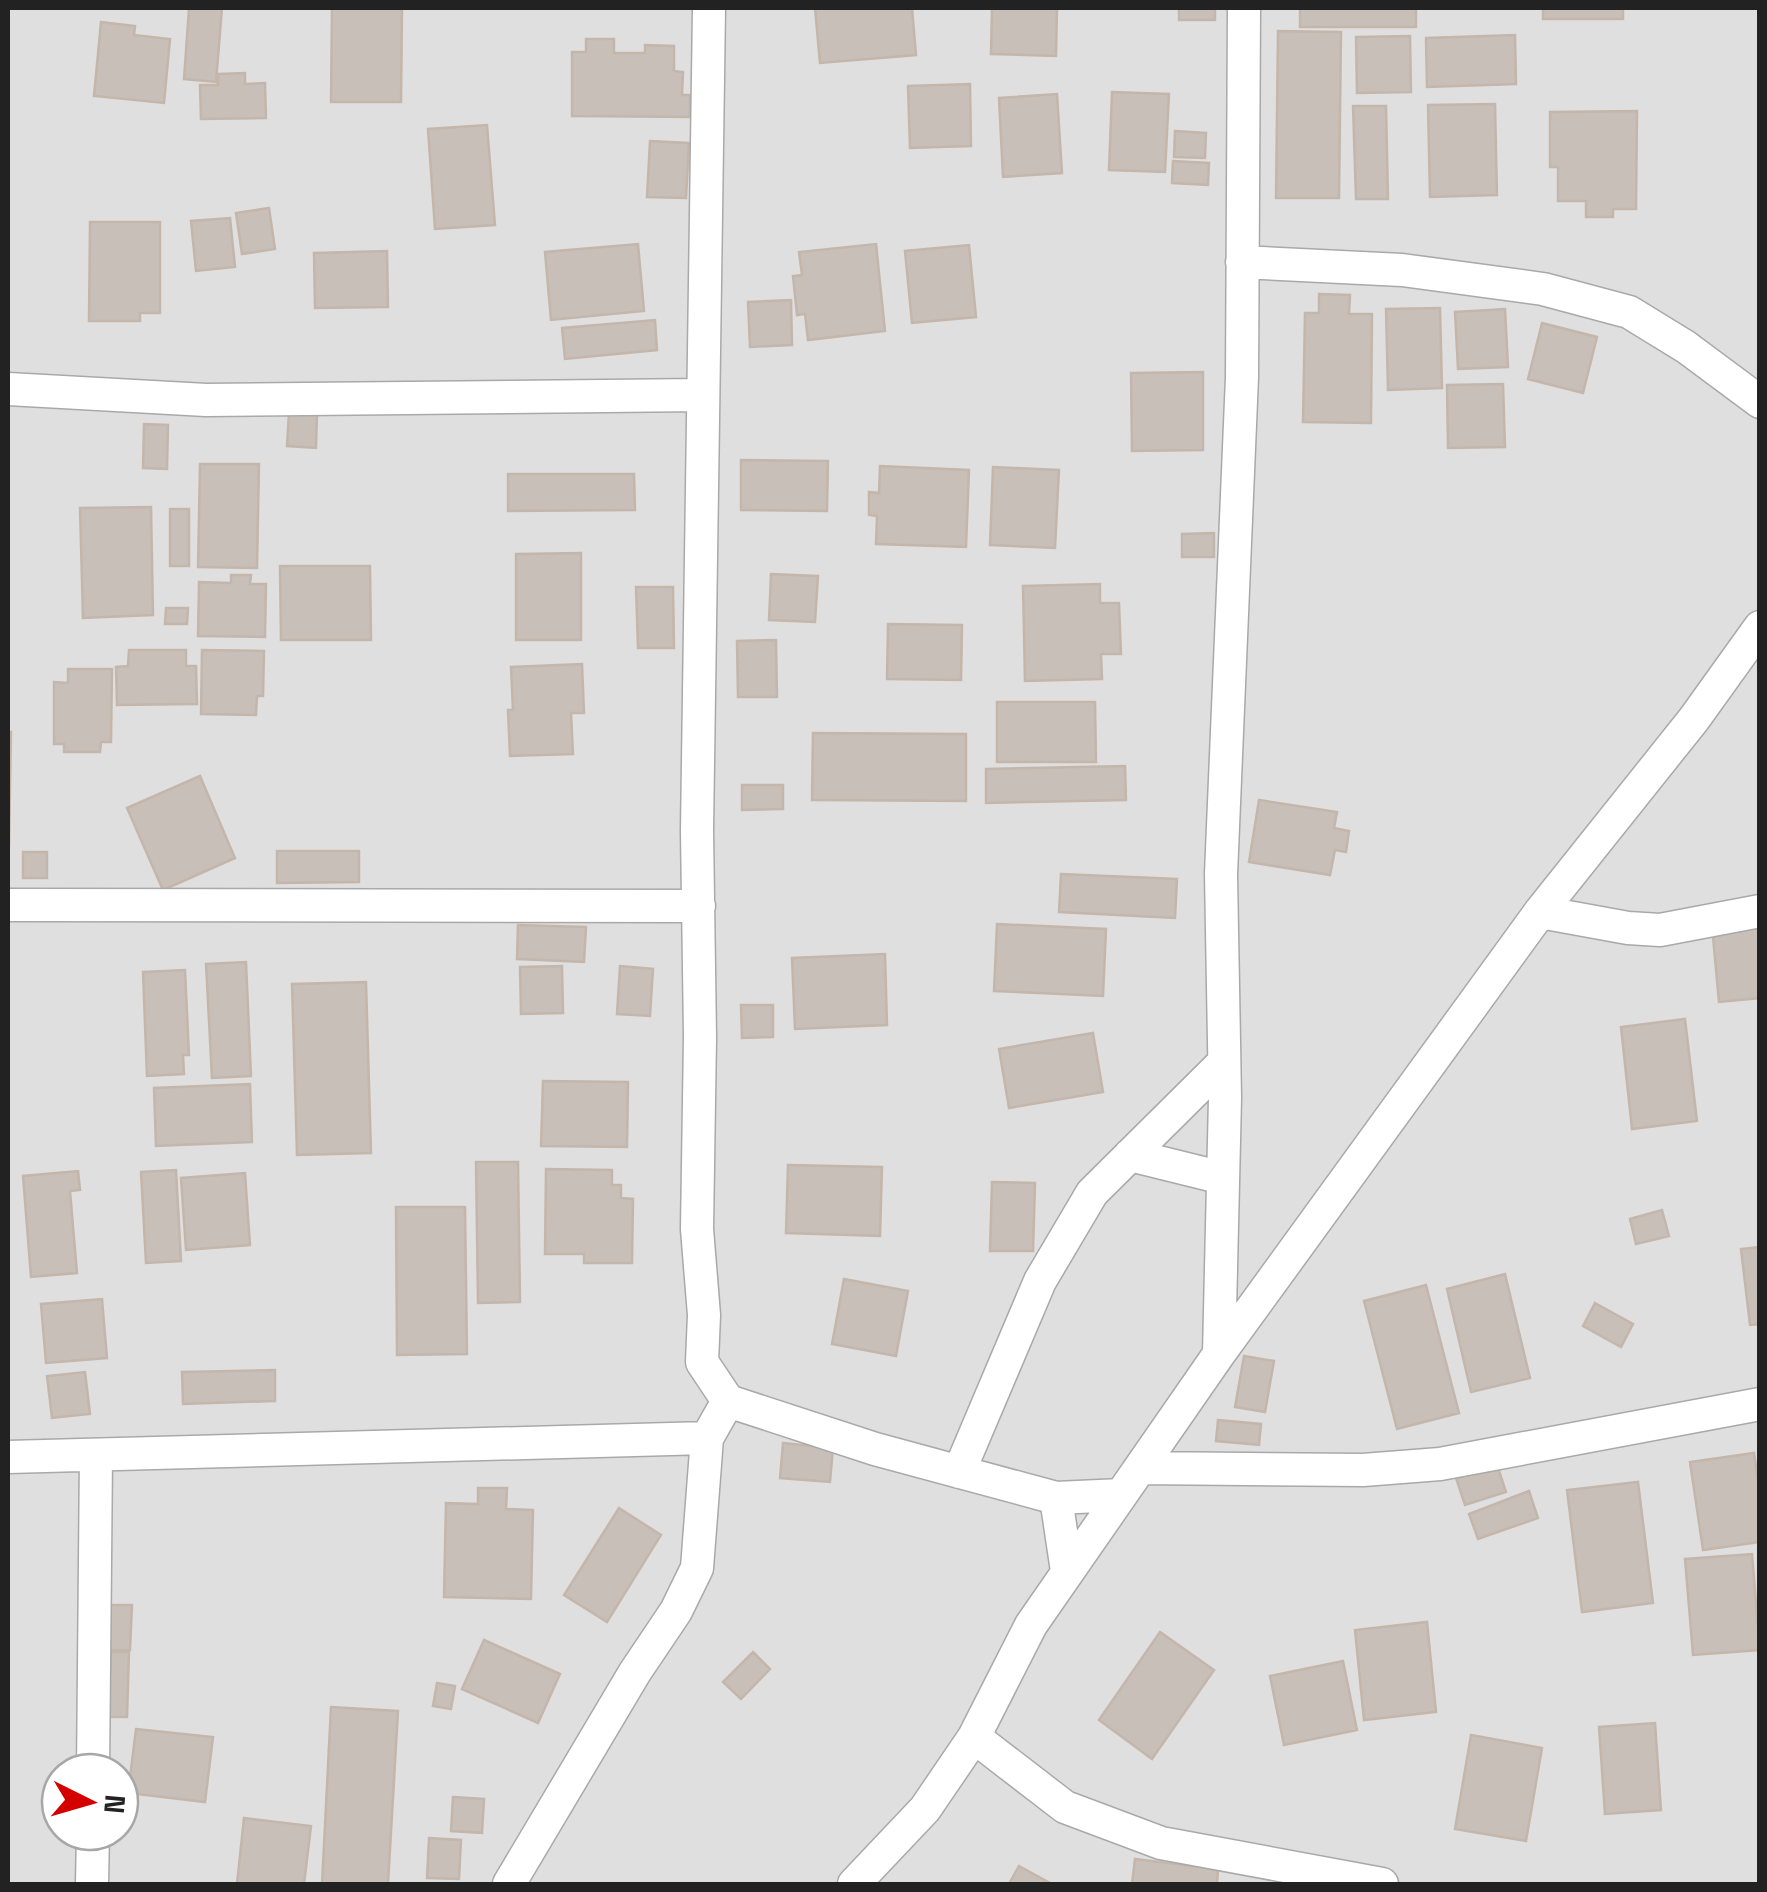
<svg xmlns="http://www.w3.org/2000/svg" width="1767" height="1892" viewBox="0 0 1767 1892" font-family="'Space Grotesk',sans-serif">
<style>
.residential{fill:#e0dfdf;fill-rule:evenodd}
.building{fill:#c7bfb8;stroke:#c4b6ab;stroke-width:2.5}
.lines{fill:none;stroke-linecap:round;stroke-linejoin:round}
.minor-casing{stroke:#a9a9a9;stroke-width:35}
.minor{stroke:#fff;stroke-width:32}
</style>
<rect width="100%" height="100%" fill="#f2efe9"/>
<path class="residential" d="M8 8H1759V1884H8ZM60 1772H120V1832H60Z"/>
<path class="building" d="M189 8H222L216 82 184 79Z
M332 8H402L401 102H331Z
M815 8H912L916 55 820 63Z
M992 8H1057L1056 56 991 54Z
M1179 8H1215V20H1179Z
M1300 8H1416V27H1300Z
M1543 8H1623V19H1543Z
M101 22 135 26 134 35 170 39 164 103 94 96Z
M1278 31 1341 32 1339 198H1276Z
M1515 35 1516 84 1427 87 1426 38Z
M1410 36 1411 92 1357 93 1356 37Z
M586 39H614V53H645V45L674 46V71L683 72 682 95H690V117L572 116V52H586Z
M245 73V84L265 83 266 118 201 119 200 85H218V74Z
M970 84 971 146 910 148 908 86Z
M1112 92 1169 94 1165 172 1109 170Z
M1057 94 1062 173 1003 177 999 98Z
M1495 104 1497 195 1430 197 1428 105Z
M1353 106H1386L1388 199H1356Z
M1637 111 1636 209H1613V217H1586V201H1558V167H1550V112Z
M487 125 495 225 435 229 428 129Z
M1175 131 1206 133 1205 158 1174 157Z
M650 141 689 143 686 198 647 197Z
M1173 161 1209 163 1208 185 1172 183Z
M269 208 275 249 242 254 236 213Z
M230 218 235 267 196 271 191 221Z
M90 222H160V313H140V321H89Z
M638 244 644 311 551 320 545 252Z
M876 244 885 331 808 340 805 314 797 315 793 276 802 275 799 252Z
M969 245 976 317 912 323 905 251Z
M387 251 388 307 315 308 314 253Z
M1319 294 1350 295 1349 314H1372L1371 423 1303 422 1305 313H1319Z
M791 300 792 345 750 347 748 302Z
M1440 308 1442 388 1388 390 1386 309Z
M1505 309 1508 367 1458 369 1455 312Z
M655 320 657 350 565 359 562 328Z
M1542 323 1597 337 1583 393 1528 379Z
M1203 372V450L1132 451 1131 373Z
M1503 384 1505 447 1448 448 1447 385Z
M289 412 317 413 316 448 287 446Z
M144 424 168 425 167 469 143 468Z
M741 460 828 461 827 511 741 510Z
M200 464H259L257 568 198 567Z
M880 466 969 470 966 547 876 544 877 516 869 515V492L879 493Z
M993 467 1059 470 1055 548 990 545Z
M508 474H634L635 510 508 511Z
M151 507 153 615 83 618 80 508Z
M170 509H189V566H170Z
M1214 533V557H1182V534Z
M581 553V640H516V554Z
M280 566H370L371 640H281Z
M771 574 818 576 815 622 769 620Z
M231 575H251L250 584H266L265 637 198 636 199 582 231 583Z
M1100 584V603H1119L1121 654H1101L1102 679 1025 681 1023 586Z
M636 587H673L674 648H638Z
M166 608H188L187 624H165Z
M888 624 962 625 961 680 887 679Z
M776 640 777 697H738L737 641Z
M129 650H186V666H196L197 704 117 705 116 667 128 666Z
M202 650 264 651 263 696H257L256 715 201 714Z
M582 664 584 713H571L573 754 510 756 508 710H513L511 667Z
M68 669H112L111 742H101L100 752H64V744H54V682L68 683Z
M997 702H1095L1096 762H997Z
M8 732H11L9 846H8Z
M813 733 966 734V801L812 800Z
M1125 766 1126 800 986 803V769Z
M200 776 235 858 163 890 127 808Z
M742 785H783V809L742 810Z
M1259 800 1337 812 1334 828 1349 831 1346 852 1335 850 1330 875 1249 862Z
M277 851H359V882L277 883Z
M23 852H47V878H23Z
M1061 874 1177 879 1175 918 1059 912Z
M1760 921V998L1719 1002 1712 926Z
M997 924 1106 929 1103 996 994 991Z
M518 925 586 927 584 962 517 959Z
M885 954 887 1025 795 1029 792 958Z
M246 962 251 1076 212 1078 206 964Z
M562 966 563 1013 521 1014 520 967Z
M620 966 653 969 650 1016 617 1014Z
M185 970 189 1055H183L184 1074 147 1076 143 972Z
M366 982 371 1153 297 1155 292 984Z
M741 1005H773V1037L742 1038Z
M1685 1019 1697 1121 1632 1129 1621 1027Z
M1093 1033 1103 1092 1009 1108 999 1049Z
M543 1081 628 1082 627 1147 541 1146Z
M250 1084 252 1142 156 1146 154 1088Z
M476 1162H518L520 1302 478 1303Z
M788 1165 882 1167 880 1236 786 1233Z
M546 1169 612 1170V1185H621V1198L633 1199 632 1263H584V1254H545Z
M176 1170 181 1261 146 1263 141 1172Z
M78 1171 80 1190 70 1191 77 1273 31 1277 23 1176Z
M245 1173 250 1245 186 1250 181 1178Z
M992 1182 1035 1183 1033 1251H990Z
M396 1207H465L467 1354 397 1355Z
M1662 1210 1669 1236 1636 1244 1630 1219Z
M1760 1247V1324L1750 1325 1741 1249Z
M1505 1274 1530 1378 1471 1392 1447 1289Z
M844 1279 908 1291 896 1356 832 1344Z
M1426 1285 1459 1413 1397 1429 1364 1301Z
M102 1299 107 1358 46 1363 41 1304Z
M1595 1303 1633 1324 1621 1347 1583 1326Z
M1244 1356 1274 1361 1265 1412 1235 1407Z
M275 1370V1401L183 1404 182 1372Z
M85 1372 90 1414 52 1418 47 1376Z
M1218 1420 1261 1424 1259 1445 1216 1441Z
M783 1443 833 1448 830 1482 780 1478Z
M1754 1453 1760 1492V1542L1703 1550 1690 1462Z
M1497 1465 1506 1492 1465 1505 1456 1478Z
M1638 1482 1653 1603 1582 1612 1567 1490Z
M478 1488H507L506 1509 533 1510 531 1599 444 1597 446 1503 478 1504Z
M1529 1491 1538 1518 1478 1539 1469 1514Z
M619 1508 661 1535 607 1622 564 1595Z
M1752 1554 1760 1650 1693 1655 1685 1559Z
M110 1605H132L130 1650H108Z
M1427 1622 1436 1712 1364 1720 1355 1630Z
M1160 1632 1214 1670 1152 1759 1099 1720Z
M484 1640 560 1674 538 1723 462 1689Z
M111 1652H129L127 1717H108Z
M753 1652 770 1669 741 1699 723 1682Z
M1343 1661 1357 1730 1284 1745 1270 1676Z
M437 1683 455 1686 451 1709 433 1706Z
M331 1707 398 1711 388 1884H322Z
M1655 1723 1661 1810 1605 1814 1599 1727Z
M136 1729 213 1737 205 1802 128 1793Z
M1471 1735 1542 1748 1526 1841 1455 1829Z
M453 1797 484 1799 482 1833 451 1831Z
M244 1818 311 1826 304 1884H237Z
M429 1838 461 1840 459 1879 427 1878Z
M1135 1859 1218 1869 1217 1884H1132Z
M1019 1866 1052 1884H1009Z"/>
<g class="lines">
<defs>
<path id="minor" d="M1242 262 1402 270 1543 289 1629 312 1686 347 1760 402
M8 389 206 400 702 395
M8 905 699 906
M1540 912 1628 928 1660 930 1760 911
M1130 1155 1223 1178
M1219 1354 1225 1098 1221 874 1242 377 1244 8
M728 1401 875 1449 1056 1498 1121 1495
M8 1457 707 1438
M1140 1468 1363 1470 1440 1464 1760 1404
M959 1472 1040 1281 1092 1193 1224 1062
M1056 1498 1067 1571
M974 1737 1065 1807 1161 1843 1382 1884
M93 1772 96 1455
M92 1884 93 1832
M509 1884 635 1672 676 1611 697 1568 707 1438 728 1401 702 1362 704 1315 697 1229 700 1037 697 831 709 8
M854 1884 925 1809 974 1737 1031 1625 1219 1354 1540 912 1694 719 1760 627"/>
</defs>
<use href="#minor" class="minor-casing"/>
<use href="#minor" class="minor"/>
</g>
<rect width="1767" height="1892" fill="none" stroke="#222222" stroke-width="20"/>
<g transform="translate(90 1802) rotate(95)"><circle r="48" fill="#ffffff" stroke="#a7a7a7" stroke-width="2.5"/>
<path d="M0-8L18 38L0 25L-18 38Z" fill="#d40000"/>
<text y="-15" font-size="28" font-weight="bold" text-anchor="middle" fill="#222222">N</text>
</g>
</svg>
